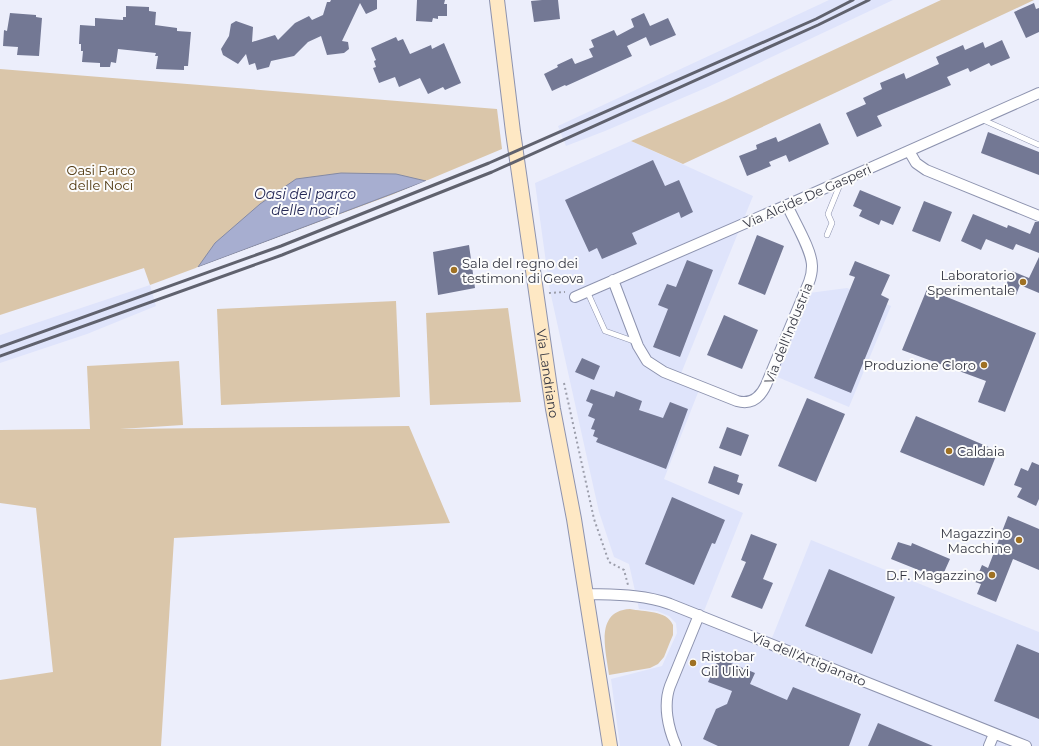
<svg xmlns="http://www.w3.org/2000/svg" width="1039" height="746" viewBox="0 0 1039 746" font-family="Montserrat,sans-serif">
<style>
.built{fill:#dfe4fb}
.green{fill:#dac6aa}
.water{fill:#a7aed0;stroke:#848aa5}
.pier{fill:#eceefb}
.building{fill:#737894}
.lines{fill:none;stroke-linecap:round;stroke-linejoin:round}
.lane-casing{stroke:#8d93af;stroke-width:6}
.street-casing{stroke:#8d93af;stroke-width:12}
.secondary-casing{stroke:#8d93af;stroke-width:16}
.path{stroke:#9c9eab;stroke-width:2;stroke-dasharray:2 3;stroke-linecap:butt}
.lane{stroke:#fff;stroke-width:5}
.street{stroke:#fff;stroke-width:10}
.secondary{stroke:#fee8c4;stroke-width:14}
.rail{stroke:#60626e;stroke-width:3}
.poi-dot{fill:#9f7123;stroke:#fcfcfc;stroke-width:1.5}
.labels{text-anchor:middle;dominant-baseline:central;stroke-width:4;stroke-linejoin:round;paint-order:stroke}
.park-label{font-size:13px;fill:#4d350c;stroke:#fcfcfc}
.street-label{font-size:13px;fill:#333541;stroke:#fcfcfc}
.poi-label{font-size:13px;fill:#333541;stroke:#fcfcfc;text-anchor:end}
.water-label{font-size:14px;font-style:italic;fill:#252956;stroke:#fcfcfc}
</style>
<rect width="100%" height="100%" fill="#eceefb"/>
<path class="built" d="M829 0H893L708 87 605 131 566 146 558 126Z
M631 141 753 196 678 381 699 390 664 479 743 513 704 611 772 638 811 540 1039 632V746H620L611 679 662 666 677 633 676 623 669 616 657 611 639 609 629 564 614 557 599 512 550 291 535 183Z
M150 285 156 306 87 334 0 363V335Z
M847 288 891 306 849 407 775 376 809 293Z"/>
<path class="green" d="M941 0H1034L683 164 631 141 724 101Z
M0 69 497 109 502 149 392 195 150 285 144 268 0 315Z
M396 301 400 397 221 405 217 309Z
M508 308 521 402 430 405 426 313Z
M179 361 183 425 120 429 409 426 450 523 174 538 161 746H0V680L53 672 36 508 0 503V430L90 429 87 366Z
M630 609C644 612 667 610 673 625V635L670 642 664 657 658 664 650 668 609 675C606 651 594 611 630 609Z"/>
<path class="water" d="M341 173 396 174 426 181 198 267 215 243 260 204 296 179Z"/>
<path class="pier" d="M428 180 427 183 271 243 198 269 196 268 392 195Z"/>
<path class="building" d="M331 0H377V9L366 14 360 3 342 41 348 42 349 49 344 53 327 55 321 36 308 42 294 56 271 61 269 67 257 70 255 63 249 65 246 54 238 64 223 55 221 49 229 36 231 24 236 21 253 27 252 42 275 35 278 40 295 23 309 16 312 20 323 15 327 2H330Z
M417 0H445L444 4H447V16H438V19L433 18 432 22 416 21Z
M542 0H558L560 19 534 22 531 1Z
M1034 3 1036 9 1039 8V32L1026 38 1014 12Z
M126 6 149 7V11L156 12 155 25 177 28V31L191 32 188 66H184V70L156 69 158 56H155L156 53 118 49 116 63 111 62 110 67H100V63L82 62 83 51H81V44H79L80 25 95 26V18L123 20V17H126Z
M10 13 36 15V17L42 18 39 56 17 55 18 47 3 46 4 30 7 31Z
M644 13 650 26 668 18 676 35 650 46 646 37 627 46 632 56 566 86 565 85 552 91 544 74 558 67 557 65 572 58 575 64 593 57 589 49 594 47 591 40 614 30 617 36 634 27 631 19Z
M396 37 398 41 403 39 410 54 431 45 432 49 444 43 461 83 445 90 443 87 428 94 420 78 399 87 395 77 379 83 373 68 376 67 374 61 376 60 371 48Z
M1002 40 1010 58 991 66 989 63 970 72 968 68 947 77 951 85 877 116 882 126 857 137 846 113 866 104 863 98 882 89 880 83 904 73 906 79 939 64 936 57 963 45 965 50 983 42 985 48Z
M820 123 829 144 789 162 786 155 769 162 771 166 747 176 739 156 757 149 756 145 776 137 778 142Z
M988 132 1039 152V175L981 153Z
M653 160 665 186 679 180 693 212 681 218 679 212 632 233 637 244 602 259 597 248 589 252 565 200Z
M860 190 901 207 893 225 881 220 879 225 859 216 862 210 853 206Z
M924 201 952 212 940 242 912 231Z
M973 214 1007 228 1008 225 1030 234 1035 222H1039V253L1016 244 1013 250 986 239 981 250 961 241Z
M757 235 784 246 765 295 738 284Z
M469 245 475 288 438 295 433 252Z
M1039 257V293L1020 285 1016 295 1004 290 1012 271 1029 278Z
M687 260 713 270 680 357 653 347 668 309 658 305 667 284 676 287Z
M855 261 890 275 881 295 889 299 851 393 814 378 855 277 849 275Z
M927 289 1036 333 1005 412 978 402 986 381 902 350Z
M724 315 758 330 742 369 707 355Z
M582 358 600 366 594 380 575 372Z
M591 389 614 397 616 391 642 401 639 410 663 418 670 402 688 409 666 469 596 442 598 438 593 436 595 430 591 429 595 419 588 416 593 404 586 401Z
M807 398 845 414 816 482 778 466Z
M916 416 998 451 984 486 900 452Z
M727 427 749 435 741 456 719 448Z
M1032 462 1039 465V499L1036 506 1017 497 1022 488 1014 485 1021 468 1028 471Z
M714 466 739 475 737 482 743 484 739 495 708 483Z
M672 497 725 520 715 544 712 543 694 585 645 564Z
M1008 516 1039 529V570L1013 559 996 602 977 594 981 584 975 582 982 565 988 568Z
M751 534 777 544 763 579 773 583 762 609 731 597 746 562 741 560Z
M898 542 911 546 912 543 950 559 941 579 891 559Z
M829 569 895 597 872 654 805 626Z
M1017 644 1039 653V719L994 701Z
M719 658 755 673 750 684 787 700 793 687 861 714 849 746H718L703 739 716 709 727 704 732 691 708 682Z
M878 723 933 746H868Z"/>
<g class="lines">
<defs>
<path id="lane" d="M981 119 1039 145
M827 235 832 223 828 214 841 182
M587 291 605 331 636 342"/>
<path id="street" d="M909 151 916 163 926 170 1039 216
M613 280 638 346 647 361 664 372 737 401C751 405 760 398 766 385L809 282C811 277 812 271 812 266 812 250 794 221 787 205
M575 297 787 205 1039 93
M586 594C614 595 643 594 670 604L1026 746
M676 746C668 728 663 705 670 686L699 615
M989 746 994 734"/>
<g id="secondary">
<path id="s1" d="M497 0 513 132 553 409 574 519 610 746"/>
</g>
</defs>
<use href="#lane" class="lane-casing"/>
<use href="#street" class="street-casing"/>
<use href="#secondary" class="secondary-casing"/>
<path class="path" d="M549 293 565 292
M564 383 594 519 609 562 624 570 628 585"/>
<use href="#lane" class="lane"/>
<use href="#street" class="street"/>
<use href="#secondary" class="secondary"/>
<path class="rail" d="M0 347 281 246 489 163 816 19 853 0
M0 356 282 255 492 172 818 25 869 0"/>
</g>
<g class="poi-dot">
<circle cx="454" cy="270" r="4"/>
<circle cx="1023" cy="282" r="4"/>
<circle cx="984" cy="365" r="4"/>
<circle cx="949" cy="451" r="4"/>
<circle cx="1019" cy="540" r="4"/>
<circle cx="992" cy="575" r="4"/>
<circle cx="693" cy="663" r="4"/>
</g>
<g class="labels">
<g class="park-label">
<text x="101" y="170">Oasi Parco<tspan x="101" dy="15">delle Noci</tspan></text>
</g>
<g class="street-label">
<text transform="translate(807 196) rotate(-24)">Via Alcide De Gasperi</text>
<text transform="translate(788 333) rotate(-68)">Via dell'Industria</text>
<text stroke="none"><textPath href="#s1" startOffset="377">Via Landriano</textPath></text>
<text transform="translate(809 659) rotate(22)">Via dell'Artigianato</text>
</g>
<g class="poi-label">
<text x="462" y="263" text-anchor="start">Sala del regno dei<tspan x="462" dy="15">testimoni di Geova</tspan></text>
<text x="1015" y="275">Laboratorio<tspan x="1015" dy="15">Sperimentale</tspan></text>
<text x="976" y="365">Produzione Cloro</text>
<text x="957" y="451" text-anchor="start">Caldaia</text>
<text x="1011" y="533">Magazzino<tspan x="1011" dy="15">Macchine</tspan></text>
<text x="984" y="575">D.F. Magazzino</text>
<text x="701" y="656" text-anchor="start">Ristobar<tspan x="701" dy="15">Gli Ulivi</tspan></text>
</g>
<g class="water-label">
<text x="305" y="194">Oasi del parco<tspan x="305" dy="16">delle noci</tspan></text>
</g>
</g>
</svg>
